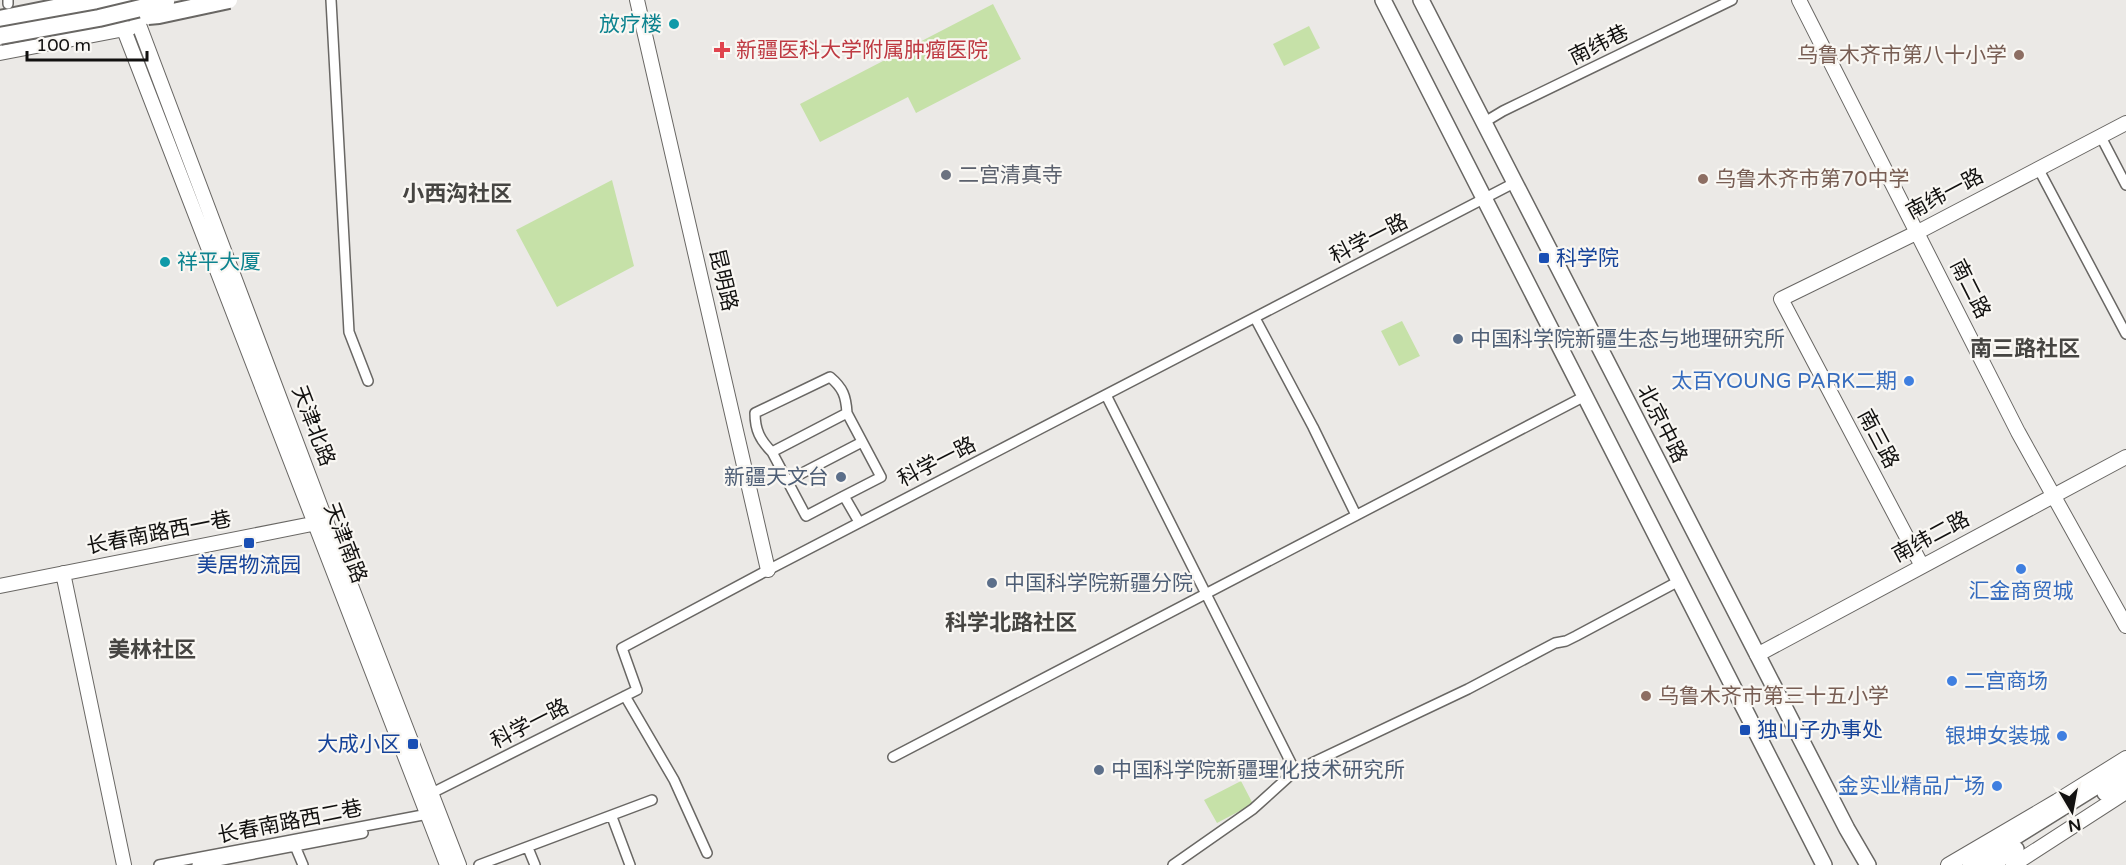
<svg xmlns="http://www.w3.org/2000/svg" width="2126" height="865" viewBox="0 0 2126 865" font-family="'Varela Round','Noto Sans SC',sans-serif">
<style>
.green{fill:#c6e1a8}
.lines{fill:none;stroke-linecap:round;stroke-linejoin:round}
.street-casing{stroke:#696764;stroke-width:12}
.secondary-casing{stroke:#696764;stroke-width:16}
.primary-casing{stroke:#696764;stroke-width:18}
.highway-casing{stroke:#696764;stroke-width:20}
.street{stroke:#fff;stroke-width:9}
.secondary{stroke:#fff;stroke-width:14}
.primary{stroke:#fff;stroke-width:15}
.highway{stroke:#fff;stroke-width:16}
.highway-bridge-casing{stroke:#696764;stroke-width:20;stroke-linecap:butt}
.highway-bridge{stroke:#fff;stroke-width:16}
.culture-dot{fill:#0f9aa8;stroke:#f9f7f3;stroke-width:2}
.health-dot{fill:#e0444e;stroke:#f9f7f3;stroke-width:2}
.education-dot{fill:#8d6e63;stroke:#f9f7f3;stroke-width:2}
.worship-dot{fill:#6b7280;stroke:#f9f7f3;stroke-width:2}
.transit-dot{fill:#1a4fb4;stroke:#f9f7f3;stroke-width:2}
.service-dot{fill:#5c6f8a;stroke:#f9f7f3;stroke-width:2}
.shop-dot{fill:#3f7fe0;stroke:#f9f7f3;stroke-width:2}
.labels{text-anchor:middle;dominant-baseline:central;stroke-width:4.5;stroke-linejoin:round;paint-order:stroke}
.culture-label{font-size:21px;fill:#0d838f;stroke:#f9f7f3;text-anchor:end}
.street-label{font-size:21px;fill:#121110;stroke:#f9f7f3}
.health-label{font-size:21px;fill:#be3a42;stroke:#f9f7f3;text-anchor:start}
.education-label{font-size:21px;fill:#785e54;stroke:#f9f7f3;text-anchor:start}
.worship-label{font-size:21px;fill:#5b616d;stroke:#f9f7f3;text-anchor:start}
.transit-label{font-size:21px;fill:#164399;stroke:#f9f7f3;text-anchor:start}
.service-label{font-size:21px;fill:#4e5e75;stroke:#f9f7f3;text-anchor:start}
.shop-label{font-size:21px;fill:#366cbe;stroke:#f9f7f3;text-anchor:end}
.neighbourhood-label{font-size:22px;font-weight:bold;fill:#464542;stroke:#f9f7f3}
</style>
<rect width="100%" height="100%" fill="#ebe9e6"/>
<path class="green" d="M993 4 1021 59 916 113 908 97 820 142 800 104Z
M1309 26 1320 48 1284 66 1273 44Z
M612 180 634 266 557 307 516 230Z
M1402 321 1420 356 1399 366 1381 331Z
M1241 781 1253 804 1217 823 1204 800Z"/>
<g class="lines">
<defs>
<path id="street" d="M8 0V4
M331 0 349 332 368 381
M1483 123 1503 111 1732 0
M2100 135 2126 185
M2038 168 2126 334
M1255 318 1313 427 1356 515
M1106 395 1295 771
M772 452C760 440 755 430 755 413L830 377C843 388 846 396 847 413
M787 481 862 442
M844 496 881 477 847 413 772 452 806 516 844 496 859 522
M625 696 674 780 707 853
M893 757 1585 396
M432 793 637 690 622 648 768 570 1514 183
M612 817 630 865
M295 846 303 865
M528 848 535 865
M159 865 428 814
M197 865 363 833
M479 865 652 800
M1173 865 1253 809 1295 771 1468 689 1555 643 1566 641 1576 636 1679 581"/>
<path id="secondary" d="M637 0 768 570
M1799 0 2018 432 2126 626
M130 1 326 521 459 865
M114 4 447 865
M0 53 130 28
M1922 566 1781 299 1918 232 2126 123
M63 573 124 865
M0 586 322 522
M1757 655 2126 457
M1948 865 2057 801 2126 758
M2013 865 2126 792"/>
<path id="primary" d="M1383 0 1824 865
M1421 0 1847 829 1868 865
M0 27 32 22 125 0
M2105 793 2126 780
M1970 865 2126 768
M1991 865 2016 849"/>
<path id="highway" d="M0 19 94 0"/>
</defs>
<use href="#street" class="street-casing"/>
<use href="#secondary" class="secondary-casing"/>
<use href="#primary" class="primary-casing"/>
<use href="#highway" class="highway-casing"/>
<use href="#street" class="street"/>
<use href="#secondary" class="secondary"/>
<use href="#primary" class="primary"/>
<use href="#highway" class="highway"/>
<defs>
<path id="highway-bridge" d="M148 16 159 15 229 0
M0 36 99 18 166 2"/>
</defs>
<use href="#highway-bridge" class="highway-bridge-casing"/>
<use href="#highway-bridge" class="highway-bridge"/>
</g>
<g class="culture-dot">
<circle cx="674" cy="24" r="6"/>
<circle cx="165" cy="262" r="6"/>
</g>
<path class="health-dot" d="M719 41h6v6h6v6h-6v6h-6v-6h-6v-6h6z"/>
<g class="education-dot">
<circle cx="2019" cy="55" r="6"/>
<circle cx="1703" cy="179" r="6"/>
<circle cx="1646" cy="696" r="6"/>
</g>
<circle class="worship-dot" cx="946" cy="175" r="6"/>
<g class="transit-dot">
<rect x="1538" y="252" width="12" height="12" rx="3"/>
<rect x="243" y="537" width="12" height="12" rx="3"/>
<rect x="1739" y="724" width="12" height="12" rx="3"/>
<rect x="407" y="738" width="12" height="12" rx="3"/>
</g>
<g class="service-dot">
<circle cx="1458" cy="339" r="6"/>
<circle cx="841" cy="477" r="6"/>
<circle cx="992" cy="583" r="6"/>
<circle cx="1099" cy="770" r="6"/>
</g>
<g class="shop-dot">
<circle cx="1909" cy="381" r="6"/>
<circle cx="2021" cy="569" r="6"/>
<circle cx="1952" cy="681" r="6"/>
<circle cx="2062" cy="736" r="6"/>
<circle cx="1997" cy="786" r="6"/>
</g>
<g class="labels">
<g class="culture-label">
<text x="662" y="24">放疗楼</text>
<text x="177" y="262" text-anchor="start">祥平大厦</text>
</g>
<g class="street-label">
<text transform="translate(1599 45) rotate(-26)">南纬巷</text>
<text transform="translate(1945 194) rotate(-28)">南纬一路</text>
<text transform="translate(1369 239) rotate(-27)">科学一路</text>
<text transform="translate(723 280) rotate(77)">昆明路</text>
<text transform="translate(1970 289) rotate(63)">南二路</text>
<text transform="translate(1662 424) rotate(63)">北京中路</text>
<text transform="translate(313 426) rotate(69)">天津北路</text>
<text transform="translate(1878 439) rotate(62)">南三路</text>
<text transform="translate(937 462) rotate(-27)">科学一路</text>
<text transform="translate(159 533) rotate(-11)">长春南路西一巷</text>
<text transform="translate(1931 537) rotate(-28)">南纬二路</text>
<text transform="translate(345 543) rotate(69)">天津南路</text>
<text transform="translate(530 724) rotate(-27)">科学一路</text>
<text transform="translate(290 822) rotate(-11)">长春南路西二巷</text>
</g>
<g class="health-label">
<text x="736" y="50">新疆医科大学附属肿瘤医院</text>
</g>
<g class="education-label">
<text x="2007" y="55" text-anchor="end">乌鲁木齐市第八十小学</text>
<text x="1715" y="179">乌鲁木齐市第70中学</text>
<text x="1658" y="696">乌鲁木齐市第三十五小学</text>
</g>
<g class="worship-label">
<text x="958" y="175">二宫清真寺</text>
</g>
<g class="transit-label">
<text x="1556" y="258">科学院</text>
<text x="249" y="565" text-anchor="middle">美居物流园</text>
<text x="1757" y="730">独山子办事处</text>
<text x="401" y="744" text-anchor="end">大成小区</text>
</g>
<g class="service-label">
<text x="1470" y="339">中国科学院新疆生态与地理研究所</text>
<text x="829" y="477" text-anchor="end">新疆天文台</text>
<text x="1004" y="583">中国科学院新疆分院</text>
<text x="1111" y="770">中国科学院新疆理化技术研究所</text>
</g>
<g class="shop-label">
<text x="1897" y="381">太百YOUNG PARK二期</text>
<text x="2021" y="591" text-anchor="middle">汇金商贸城</text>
<text x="1964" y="681" text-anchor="start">二宫商场</text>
<text x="2050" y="736">银坤女装城</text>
<text x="1985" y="786">金实业精品广场</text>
</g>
<g class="neighbourhood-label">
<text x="457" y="194">小西沟社区</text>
<text x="2025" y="349">南三路社区</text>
<text x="1011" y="623">科学北路社区</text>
<text x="152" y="650">美林社区</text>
</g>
</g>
<g transform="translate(2072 811) rotate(170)" stroke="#f9f7f3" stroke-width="4.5" paint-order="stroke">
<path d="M0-4.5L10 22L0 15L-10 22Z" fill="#121110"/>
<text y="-9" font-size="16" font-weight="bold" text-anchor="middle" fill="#121110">N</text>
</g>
<path d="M27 51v9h120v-9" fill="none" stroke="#121110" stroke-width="3"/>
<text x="36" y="51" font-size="18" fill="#121110" stroke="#f9f7f3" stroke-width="4.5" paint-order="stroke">100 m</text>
</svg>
